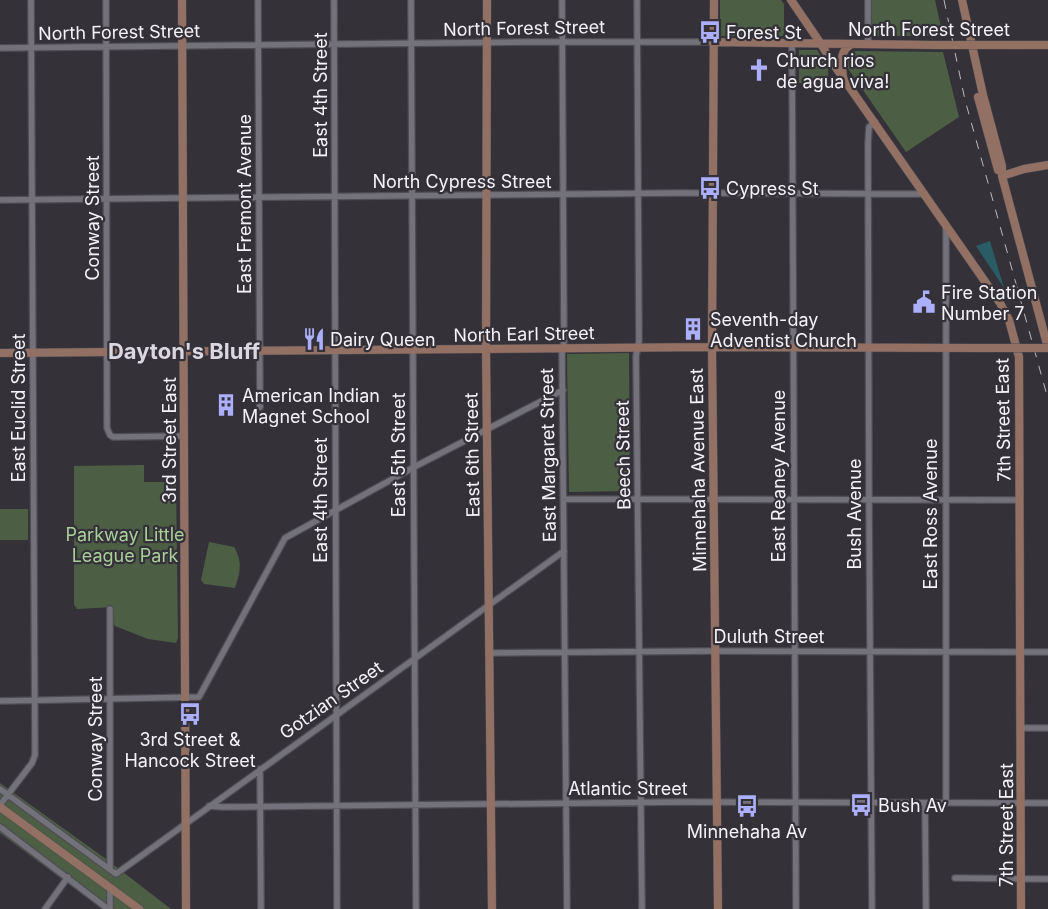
<svg xmlns="http://www.w3.org/2000/svg" width="1048" height="909" viewBox="0 0 1048 909" font-family="Inter,sans-serif">
<style>
.green{fill:#4c5f45}
.water{fill:#2a5c65}
.lines{fill:none;stroke-linecap:round;stroke-linejoin:round}
.street-casing{stroke:#4f4d53;stroke-width:8}
.secondary-casing{stroke:#4f4d53;stroke-width:9}
.street{stroke:#737179;stroke-width:5.5}
.secondary{stroke:#937064;stroke-width:8}
.rail{stroke:#bcbac0;stroke-width:1;stroke-dasharray:9 9;stroke-linecap:butt}
.secondary-bridge-casing{stroke:#4f4d53;stroke-width:9;stroke-linecap:butt}
.secondary-bridge{stroke:#937064;stroke-width:8}
.labels{text-anchor:middle;dominant-baseline:central;stroke-width:4.5;stroke-linejoin:round;paint-order:stroke}
.street-label{font-size:18px;fill:#f5f3f8;stroke:#343138}
.poi-label{font-size:18px;fill:#f5f3f8;stroke:#343138;text-anchor:start}
.park-label{font-size:18px;fill:#a9d09a;stroke:#343138}
.district-label{font-size:22px;font-weight:bold;fill:#dad7e0;stroke:#343138}
</style>
<rect width="100%" height="100%" fill="#343138"/>
<path class="green" d="M720 0H781L784 4V36H720Z
M872 0H935L943 36H872Z
M799 50H817L828 67V83H799Z
M853 51 943 52 959 117 906 152 847 67C846 60 846 54 853 51Z
M629 353 630 491 569 492 567 354Z
M144 465V482H176L178 638 176 643 148 639 115 626 114 624 113 607 77 609 74 605V466Z
M0 509H28V540H0Z
M209 542 234 547C243 562 240 572 235 588L204 584 201 580Z
M0 783 106 859 171 909H102L0 833Z"/>
<path class="water" d="M990 241 1004 288 976 246Z"/>
<g class="lines">
<defs>
<path id="street" d="M106 0 107 428 110 435 113 437 184 436
M258 0 260 407
M334 0 337 909
M411 0 416 909
M562 0 564 341 562 353 567 909
M637 0 639 341 636 356 642 909
M792 44 796 909
M868 44V0
M0 48 525 42H713
M0 200 677 193 924 194
M946 226V803
M564 499 1019 500
M489 653 715 651 1048 652
M0 701 199 697 285 538 418 465 563 390
M1020 728H1048
M260 769 261 909
M0 789 116 874 564 551
M925 803 926 909
M0 805 32 763 35 755 31 0
M209 806 223 807 680 802 1048 803
M0 827 108 909
M110 869V609
M955 878 1048 879
M45 909 68 877
M110 909V888
M872 909 869 504 868 144 869 127 875 122"/>
<path id="secondary" d="M182 0 186 909
M487 0 486 349 492 909
M714 0 712 347 718 909
M791 0 821 44 832 62 1000 303 1009 320 1019 357 1021 909
M962 0 983 95 1002 166V176L1048 348
M713 42 935 45
M1017 45H1048
M843 77C842 65 838 51 852 44
M978 97 998 170
M1002 176 1024 169 1048 165
M0 353 712 347 978 348
M0 807 139 909"/>
</defs>
<use href="#street" class="street-casing"/>
<use href="#secondary" class="secondary-casing"/>
<use href="#street" class="street"/>
<use href="#secondary" class="secondary"/>
<path class="rail" d="M944 0 965 100 1048 399"/>
<defs>
<path id="secondary-bridge" d="M935 45H1017
M978 348H1048"/>
</defs>
<use href="#secondary-bridge" class="secondary-bridge-casing"/>
<use href="#secondary-bridge" class="secondary-bridge"/>
</g>
<defs>
<symbol id="bus-bare" viewBox="-9 -9 18 18"><path d="M-5-6H5V4H4V6H2V4H-2V6H-4V4H-5ZM-3.5-4V0h7V-4ZM-3.5 1.2v1.5H-2V1.2ZM2 1.2v1.5H3.5V1.2Z" fill="#acaffb" stroke="#343138" stroke-width="2.5" paint-order="stroke"/></symbol>
<symbol id="church-bare" viewBox="-9 -9 18 18"><path d="M-1.2-6h2.4v3.5h3.3v2.4h-3.3V6h-2.4V-.1h-3.3v-2.4h3.3Z" fill="#acaffb" stroke="#343138" stroke-width="2.5" paint-order="stroke"/></symbol>
<symbol id="civic-bare" viewBox="-9 -9 18 18"><path d="M-.6-6.5H3V-4.5H.6V-3L4-1V1h2V6H-6V1h2V-1L-.6-3ZM-1.2 2.5V6h2.4V2.5Z" fill="#acaffb" stroke="#343138" stroke-width="2.5" paint-order="stroke"/></symbol>
<symbol id="building-bare" viewBox="-9 -9 18 18"><path d="M-4-6H4V6H1V3H-1V6H-4ZM-2.5-4.3h1.7v1.8h-1.7ZM.8-4.3h1.7v1.8H.8ZM-2.5-1h1.7V.8h-1.7ZM.8-1h1.7V.8H.8Z" fill="#acaffb" stroke="#343138" stroke-width="2.5" paint-order="stroke"/></symbol>
<symbol id="restaurant-bare" viewBox="-9 -9 18 18"><path d="M-5-6h1v4h1v-4h1v4h1v-4h1v5L-1.5 .5V6h-2V.5L-5-1ZM5-6V6H3V1.5H1.5Q1.5-4 5-6Z" fill="#acaffb" stroke="#343138" stroke-width="2.5" paint-order="stroke"/></symbol>
</defs>
<g fill-rule="evenodd">
<use href="#bus-bare" x="694" y="16" width="32" height="32"/>
<use href="#church-bare" x="743" y="54" width="32" height="32"/>
<use href="#bus-bare" x="694" y="172" width="32" height="32"/>
<use href="#civic-bare" x="908" y="286" width="32" height="32"/>
<use href="#building-bare" x="677" y="313" width="32" height="32"/>
<use href="#restaurant-bare" x="298" y="323" width="32" height="32"/>
<use href="#building-bare" x="210" y="389" width="32" height="32"/>
<use href="#bus-bare" x="174" y="698" width="32" height="32"/>
<use href="#bus-bare" x="845" y="789" width="32" height="32"/>
<use href="#bus-bare" x="731" y="790" width="32" height="32"/>
</g>
<g class="labels">
<g class="street-label">
<text transform="translate(524 28) rotate(-1)">North Forest Street</text>
<text x="929" y="29">North Forest Street</text>
<text transform="translate(119 32) rotate(-1)">North Forest Street</text>
<text transform="translate(320 95) rotate(-90)">East 4th Street</text>
<text x="462" y="181">North Cypress Street</text>
<text transform="translate(244 204) rotate(-90)">East Fremont Avenue</text>
<text transform="translate(92 218) rotate(-90)">Conway Street</text>
<text transform="translate(524 334) rotate(-1)">North Earl Street</text>
<text transform="translate(18 408) rotate(-90)">East Euclid Street</text>
<text transform="translate(1003 420) rotate(-91)">7th Street East</text>
<text transform="translate(169 440) rotate(-90)">3rd Street East</text>
<text transform="translate(398 455) rotate(-90)">East 5th Street</text>
<text transform="translate(472 455) rotate(-91)">East 6th Street</text>
<text transform="translate(548 455) rotate(-91)">East Margaret Street</text>
<text transform="translate(623 455) rotate(-91)">Beech Street</text>
<text transform="translate(698 470) rotate(-91)">Minnehaha Avenue East</text>
<text transform="translate(778 476) rotate(-90)">East Reaney Avenue</text>
<text transform="translate(320 500) rotate(-90)">East 4th Street</text>
<text transform="translate(854 514) rotate(-90)">Bush Avenue</text>
<text transform="translate(930 514) rotate(-90)">East Ross Avenue</text>
<text x="769" y="636">Duluth Street</text>
<text transform="translate(331 700) rotate(-35)">Gotzian Street</text>
<text transform="translate(95 739) rotate(-90)">Conway Street</text>
<text x="628" y="788">Atlantic Street</text>
<text transform="translate(1006 825) rotate(-90)">7th Street East</text>
</g>
<g class="poi-label">
<text x="726" y="32">Forest St</text>
<text x="776" y="60">Church rios<tspan x="776" dy="21">de agua viva!</tspan></text>
<text x="726" y="188">Cypress St</text>
<text x="941" y="292">Fire Station<tspan x="941" dy="21">Number 7</tspan></text>
<text x="710" y="319">Seventh-day<tspan x="710" dy="21">Adventist Church</tspan></text>
<text x="330" y="339">Dairy Queen</text>
<text x="242" y="395">American Indian<tspan x="242" dy="21">Magnet School</tspan></text>
<text x="190" y="739" text-anchor="middle">3rd Street &amp;<tspan x="190" dy="21">Hancock Street</tspan></text>
<text x="878" y="805">Bush Av</text>
<text x="747" y="831" text-anchor="middle">Minnehaha Av</text>
</g>
<g class="park-label">
<text x="125" y="534">Parkway Little<tspan x="125" dy="21">League Park</tspan></text>
</g>
<g class="district-label">
<text x="184" y="351">Dayton's Bluff</text>
</g>
</g>
</svg>
